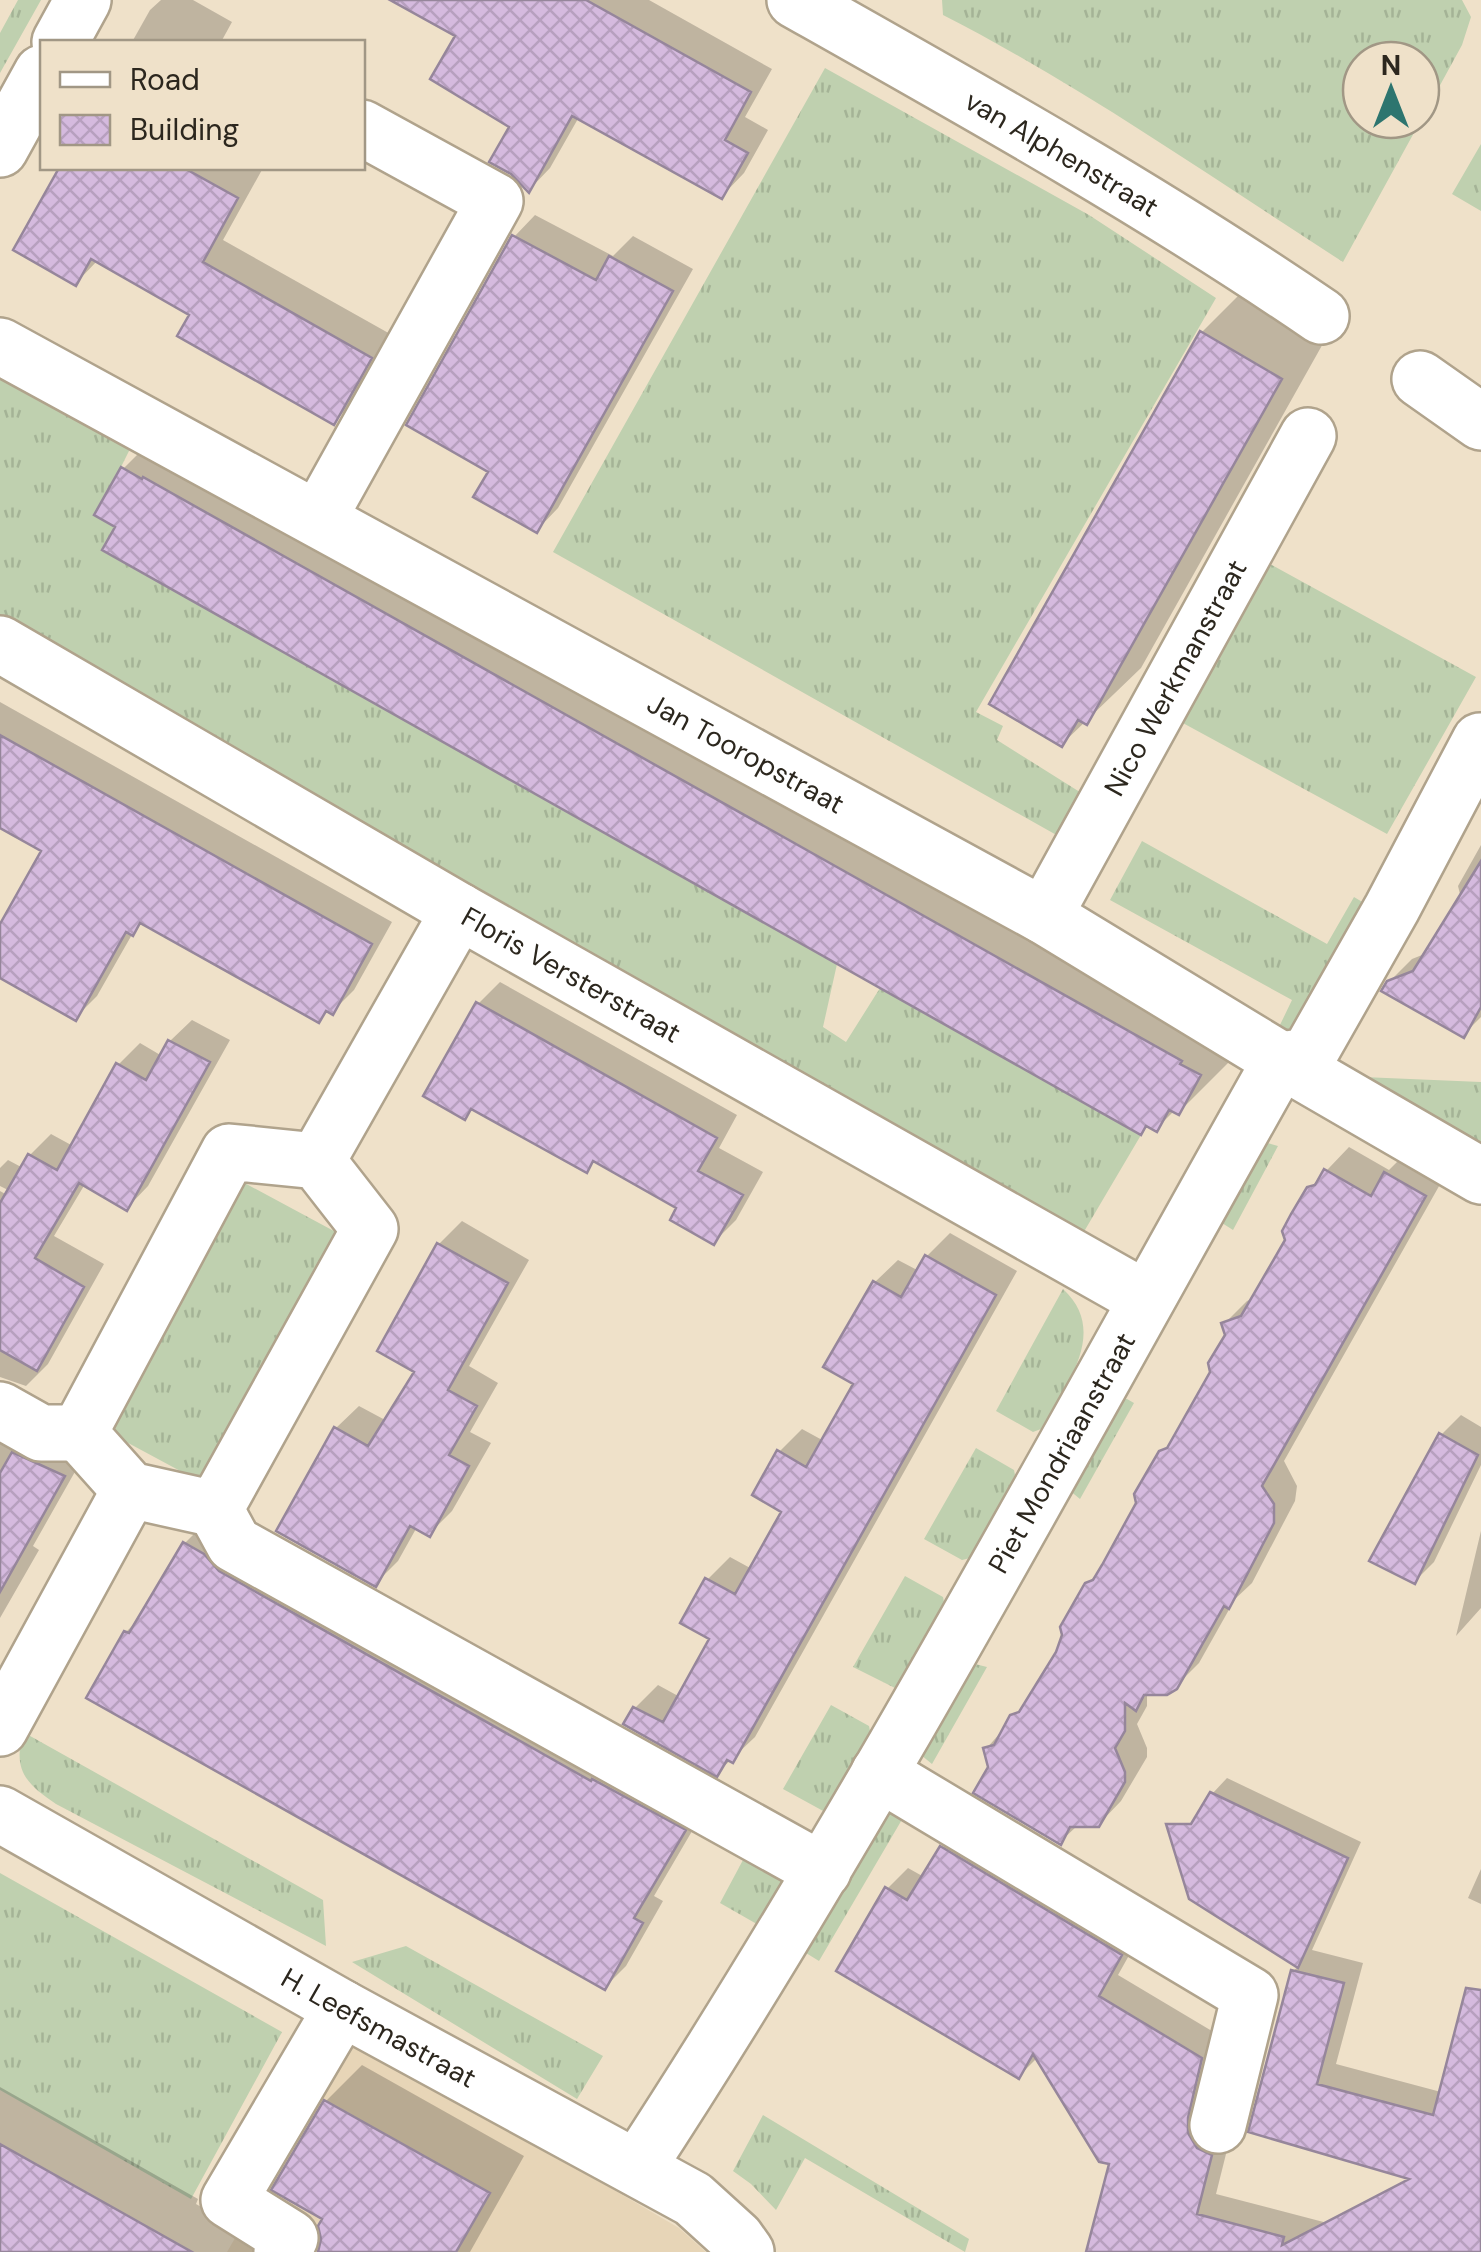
<svg xmlns="http://www.w3.org/2000/svg" width="1481" height="2252" viewBox="0 0 1481 2252" font-family="'DM Sans',sans-serif">
<style>
.built{fill:#e7d5b7}
.grass{fill:url(#grass-tufts)}
.shadow{fill:#0003}
.building{fill:url(#building-cross-hatch);stroke:#96869b;stroke-width:2.5}
.lines{fill:none;stroke-linecap:round;stroke-linejoin:round}
.minor-casing{stroke:#b0a38c;stroke-width:60}
.minor{stroke:#fff;stroke-width:55}
.labels{text-anchor:middle;dominant-baseline:central;stroke-width:10;stroke-linejoin:round;paint-order:stroke}
.street-label{font-size:28px;fill:#2c271e;stroke:#efe1c9}
</style>
<defs>
<pattern id="grass-tufts" width="24" height="20" patternUnits="userSpaceOnUse" patternTransform="scale(2.5)"><rect width="24" height="20" fill="#bfd0af"/><path d="M3 7l-1-3M5 7V3M7 7l1-3M15 17l-1-3M17 17v-4M19 17l1-3" fill="none" stroke="#a4b396"/></pattern>
<pattern id="building-cross-hatch" width="8" height="8" patternUnits="userSpaceOnUse" patternTransform="scale(2.5)"><rect width="8" height="8" fill="#d5bade"/><path d="M0 0l8 8M0 8l8-8" fill="none" stroke="#b7a0be"/></pattern>
</defs>
<rect width="100%" height="100%" fill="#efe1c9"/>
<path class="built" d="M317 2028 422 2080 556 2156 679 2228 706 2252H227L242 2226Z"/>
<path class="grass" d="M18 0H41L0 73V33Z
M942 0H1462L1471 17 1462 45 1421 120V60H1361V120H1421L1343 262C1212 178 1082 86 943 15Z
M825 68 1089 215 1216 298 976 712 1003 726 997 740 1083 794 1060 837 553 552Z
M1481 144V211L1452 194Z
M0 375 130 449 121 467 115 527 103 551 837 964 823 1027 846 1042 880 988 1141 1135 1082 1235 0 628Z
M1261 559 1476 677 1387 834 1181 722Z
M1142 841 1327 944 1354 897 1369 906 1295 1038 1279 1027 1292 1000 1110 900Z
M1363 1077 1481 1082V1147Z
M1264 1142 1278 1146 1233 1230 1222 1223 1221 1217Z
M239 1180 345 1237 210 1487 104 1430Z
M1063 1289C1110 1332 1065 1386 1041 1429L1033 1432 996 1411Z
M1127 1399 1134 1403 1080 1499 1069 1490 1117 1400Z
M976 1448 1014 1470 1015 1475 970 1558 962 1560 924 1539Z
M905 1576 943 1597 944 1602 899 1686 895 1688 853 1667Z
M971 1663 987 1667 932 1764 921 1755Z
M831 1705 869 1726 870 1731 825 1812 783 1789Z
M23 1732 323 1900 326 1946 56 1804C25 1783 13 1770 23 1732Z
M888 1809 907 1811 819 1961 806 1953Z
M743 1860 784 1882 762 1927 720 1903Z
M0 1873 282 2032 191 2199 0 2090Z
M406 1946 603 2056 577 2099 352 1962Z
M763 2115 969 2239 965 2252 805 2158 776 2210 751 2184 733 2171Z"/>
<path class="shadow" d="M161 0H193L232 22 221 42H132L150 10Z
M395 0H649L772 69 745 117 768 130 744 173 722 196 579 117 550 168 529 190 512 126 459 36Z
M62 168H263L223 240 392 335 356 400 334 422 192 314 98 260 76 283 16 249Z
M535 215 613 256 633 236 693 269 558 508 537 530 514 237Z
M1256 278 1334 324 1141 668 1062 744 1202 332Z
M177 415 1233 1058 1179 1112 1175 1110 1156 1129 1148 1124 1140 1132 119 526 123 469Z
M0 702 392 922 354 990 332 1012 328 1010 319 1020 143 922 134 931 97 996 75 1018 0 976V921L3 923 45 850 0 826Z
M1481 845V1017L1463 1035 1389 982 1412 959 1427 953 1453 912 1460 894 1458 886Z
M500 982 737 1115 719 1148 763 1172 736 1220 714 1242 680 1207 596 1160 586 1170 474 1108 465 1117 478 1004Z
M192 1020 230 1040 148 1186 127 1208 85 1184 54 1236 104 1264 48 1364 26 1386 0 1377V1191L16 1200 18 1195 0 1186V1168L8 1160 23 1168 30 1155 51 1134 73 1146 118 1065 140 1043 162 1056 170 1041Z
M1349 1147 1389 1170 1409 1150 1447 1172 1284 1461 1297 1486 1295 1501 1252 1583 1235 1599 1199 1663 1175 1687 1147 1696V1706L1137 1724 1147 1748V1757L1121 1801 1098 1825H1078L1060 1842 991 1768 986 1749 1030 1699 1058 1653 1087 1584 1105 1566 1139 1503 1161 1453 1177 1437 1213 1373 1228 1335 1224 1324 1247 1301 1254 1298 1287 1240 1309 1189Z
M462 1221 529 1260 469 1366 498 1383 470 1432 491 1443 452 1511 429 1534 417 1527 398 1561 375 1584 336 1428 359 1406 387 1421 417 1371 439 1244Z
M950 1233 1017 1271 755 1737 717 1773 635 1708 658 1685 680 1697 713 1638 707 1580 730 1557 752 1569 784 1511 779 1452 802 1429 824 1441 856 1383 875 1282 898 1260 919 1271 927 1256Z
M0 1410 85 1454 33 1546 39 1550 0 1618Z
M1461 1415 1481 1427V1465L1434 1562 1415 1581 1441 1435Z
M206 1522 705 1809 654 1896 663 1901 626 1966 605 1987 126 1632 141 1617 185 1543Z
M1481 1531V1608L1456 1636Z
M1227 1778 1361 1842 1312 1950 1363 1963 1336 2064 1441 2092 1481 1991V2252H1400L1420 2179 1251 2130 1293 1971 1299 1966 1212 1794Z
M963 1827 1141 1934 1118 1975 1222 2037 1231 2134 1216 2194 1335 2225 1300 2252H1089L1112 2162 1038 2057 1019 2076 887 1889 908 1868 924 1877 942 1848Z
M1481 1869V1904L1468 1898Z
M362 2065 524 2156 470 2252H318L325 2218 275 2189 326 2101Z
M0 2087 198 2199 196 2204 280 2252H0Z"/>
<path class="building" d="M390 0H586L751 92 725 140 748 153 722 199 572 116 529 193 511 174 489 162 509 127 430 79 455 36Z
M59 168H184L238 198 203 262 372 358 334 425 177 336 189 315 91 259 76 286 13 250Z
M512 235 596 280 609 256 673 291 537 533 473 497 488 472 406 425Z
M1200 331 1282 379 1087 725 1078 720 1062 747 989 704Z
M121 467 142 479 143 477 1182 1061 1180 1064 1201 1075 1179 1115 1169 1110 1157 1132 1146 1126 1141 1135 102 550 115 527 94 515Z
M0 735 372 944 333 1015 326 1011 319 1023 140 923 133 936 126 932 76 1021 0 978V924L41 851 0 828Z
M1481 861V1007L1464 1038 1381 991 1387 981 1413 971Z
M476 1002 717 1138 698 1171 743 1195 714 1245 670 1220 676 1208 593 1161 587 1173 471 1109 465 1120 423 1096Z
M168 1040 210 1062 127 1211 79 1183 35 1258 84 1287 37 1371 0 1350V1203L28 1154 57 1170 116 1063 146 1080Z
M1324 1169 1371 1196 1384 1172 1426 1196 1262 1486 1274 1504V1523L1229 1609 1224 1606 1177 1689 1167 1695H1144L1136 1711 1125 1703V1731L1115 1748 1125 1772V1782L1099 1827H1070L1061 1845 973 1793 988 1767 983 1748 994 1745 1010 1715 1019 1712 1056 1652 1062 1635 1060 1627 1085 1583 1093 1580 1102 1565 1136 1503 1134 1494 1159 1451 1167 1448 1210 1372 1208 1363 1225 1335 1221 1323 1241 1316 1285 1240 1282 1231 1291 1214 1307 1187 1315 1185Z
M437 1243 508 1283 448 1390 477 1406 449 1455 469 1466 430 1537 410 1526 376 1587 276 1531 334 1427 368 1446 414 1372 377 1351Z
M925 1255 996 1295 733 1763 727 1760 717 1777 623 1724 633 1707 663 1722 709 1639 680 1623 705 1578 735 1594 781 1512 752 1495 777 1450 806 1467 853 1384 823 1367 873 1281 901 1297Z
M1439 1433 1478 1455 1415 1584 1369 1561Z
M12 1452 65 1476 0 1592V1473Z
M183 1542 204 1554 219 1571 591 1781 592 1779 686 1830 634 1918 643 1923 605 1990 86 1698 124 1631 129 1633Z
M1210 1792 1348 1858 1298 1968 1189 1899 1166 1824H1191Z
M940 1846 1122 1955 1099 1996 1202 2058 1188 2118V2133L1197 2148 1212 2155 1197 2214 1284 2237 1282 2245 1409 2179 1248 2132 1291 1970 1344 1983 1317 2084 1433 2115 1466 1988 1481 1990V2252H1086L1109 2164 1099 2162 1033 2054 1019 2079 836 1971 885 1887 907 1900Z
M324 2100 490 2193 456 2252H318L321 2239 318 2226 322 2219 271 2190Z
M0 2144 121 2212 192 2252H0Z"/>
<g class="lines">
<defs>
<g id="minor">
<path id="s1" d="M795 0C974 101 1151 200 1321 316"/>
<path d="M60 42 83 0"/>
<path d="M0 149 42 73"/>
<path id="s2" d="M0 346 1044 916 1281 1060 1481 1176"/>
<path d="M1420 379 1481 422"/>
<path d="M318 519 495 201 362 128"/>
<path id="s3" d="M0 644 459 911 1146 1299"/>
<path id="s4" d="M1044 916 1308 436"/>
<path d="M229 1152 317 1161 370 1229 215 1509 130 1490 79 1433Z"/>
<path d="M317 1161 459 911"/>
<path d="M0 1410 41 1433H79"/>
<path d="M215 1509 234 1544 823 1871"/>
<path d="M0 1728 130 1490"/>
<path d="M879 1773 1250 1995 1218 2125"/>
<path id="s5" d="M0 1814 342 2008 693 2199 736 2238 746 2252"/>
<path id="s6" d="M637 2168C871 1810 1071 1432 1281 1060L1308 1056 1392 908 1480 741"/>
<path d="M282 2252 290 2238 229 2200 342 2008"/>
</g>
</defs>
<use href="#minor" class="minor-casing"/>
<use href="#minor" class="minor"/>
</g>
<g class="labels">
<g class="street-label">
<text stroke="none"><textPath href="#s1" startOffset="308">van Alphenstraat</textPath></text>
<text stroke="none"><textPath href="#s4" startOffset="272">Nico Werkmanstraat</textPath></text>
<text stroke="none"><textPath href="#s2" startOffset="850">Jan Tooropstraat</textPath></text>
<text stroke="none"><textPath href="#s3" startOffset="660">Floris Versterstraat</textPath></text>
<text stroke="none"><textPath href="#s6" startOffset="832">Piet Mondriaanstraat</textPath></text>
<text stroke="none"><textPath href="#s5" startOffset="435">H. Leefsmastraat</textPath></text>
</g>
</g>
<rect x="40" y="40" width="325" height="130" fill="#efe1c9" stroke="#a19785" stroke-width="2.5"/>
<rect x="60" y="72" width="50" height="15" fill="#ffffff" stroke="#a19785" stroke-width="2.5"/>
<text x="130" y="90" font-size="30" fill="#2c271e">Road</text>
<rect x="60" y="115" width="50" height="30" fill="url(#building-cross-hatch)" stroke="#a19785" stroke-width="2.5"/>
<text x="130" y="140" font-size="30" fill="#2c271e">Building</text>
<g transform="translate(1391 90)"><circle r="48" fill="#efe1c9" stroke="#a19785" stroke-width="2.5"/>
<path d="M0-8L18 38L0 25L-18 38Z" fill="#2d756f"/>
<text y="-15" font-size="28" font-weight="bold" text-anchor="middle" fill="#2c271e">N</text>
</g>
</svg>
